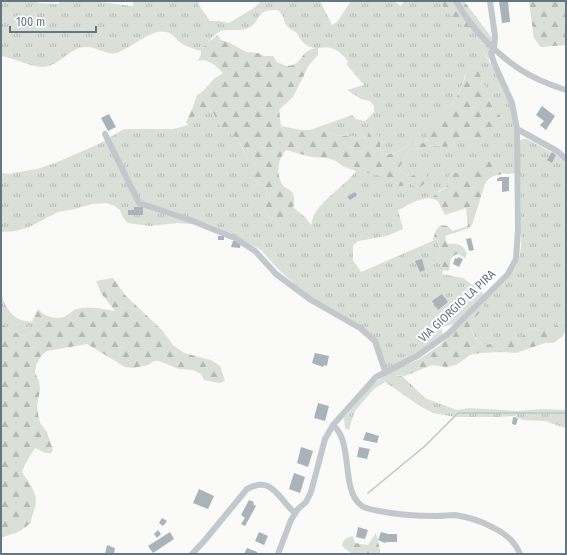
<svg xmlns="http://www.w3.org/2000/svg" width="567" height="555" viewBox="0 0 567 555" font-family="'Fira Sans Condensed',sans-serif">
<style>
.grass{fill:url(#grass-tufts)}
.forest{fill:url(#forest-firs)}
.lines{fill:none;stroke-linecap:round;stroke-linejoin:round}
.stream{stroke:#bbc7cb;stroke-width:1.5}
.building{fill:#aab3b9}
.minor{stroke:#c3c8cc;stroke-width:6}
.labels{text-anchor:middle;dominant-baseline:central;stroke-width:4;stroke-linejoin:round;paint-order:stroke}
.street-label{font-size:12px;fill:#657683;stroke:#fff}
</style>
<defs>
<pattern id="grass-tufts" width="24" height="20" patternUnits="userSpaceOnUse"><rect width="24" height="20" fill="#dadfd7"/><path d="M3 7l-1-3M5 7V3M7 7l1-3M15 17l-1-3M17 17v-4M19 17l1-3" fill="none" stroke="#b4b9b4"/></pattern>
<pattern id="forest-firs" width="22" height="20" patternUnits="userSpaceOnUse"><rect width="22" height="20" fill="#dadfd7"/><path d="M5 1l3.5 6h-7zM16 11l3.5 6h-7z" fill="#b4b9b4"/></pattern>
</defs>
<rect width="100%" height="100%" fill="#fafaf8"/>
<path class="grass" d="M1 1H38V3L59 4 60 1H99V2L133 6V1H201L198 4 210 21H218L229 23 254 8 261 1H320L332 25 337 22 351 1H394L401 6 404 1H439L449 13 476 31C480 37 480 45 483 51 493 68 503 84 510 103 517 124 515 150 515 173 508 175 503 174 496 170L492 161 464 179 449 177 448 185 439 191 433 199C423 195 407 206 398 210L403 229 387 236 358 241 353 246V260L361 272 437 239 439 247 437 251 443 270 442 274 463 278 483 293V296L455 324 442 327V336L405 361 386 368 377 342 307 295 277 268 261 250 231 233 206 223 193 224 177 223 150 226 128 223 123 218 120 210 115 206 106 203 92 204 75 209 58 212 29 227 16 231 1 232V173L8 174 37 169 55 163 99 144 124 129H174L188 125 198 112 207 109 212 112 216 117 219 125 238 140 254 170 256 183 265 186 267 191 265 212 273 220 291 213 293 207 306 218 311 225C312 221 313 216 315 213 326 196 344 187 356 171L383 176 402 186 409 183 419 188 425 170 410 177 401 171 399 168 410 149 413 148 421 149 433 145 445 147 451 146 456 140 468 136 473 139 485 137 495 133 498 125 503 122C502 117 500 115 495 113L479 72 465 75C462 90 452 106 442 117 440 119 437 121 435 123 430 129 429 138 424 143L410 144 397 153 384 155C377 149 382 146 380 140 378 135 374 132 371 128L369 131 368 138 335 135 328 132H315L310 130 352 115 356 119 365 121 374 112V106L370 101 361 99 347 90 364 85 347 65 348 61C345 57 340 52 336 50 322 42 309 58 297 33 293 30 289 29 286 25 283 18 284 16 278 10 252 9 264 22 246 29 239 31 227 29 221 31 213 35 206 44 201 51 194 49 187 47 181 43 176 39 172 33 166 32 153 28 132 47 119 52 109 57 97 47 87 47 70 46 59 67 42 67 31 67 14 58 1 56Z
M523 139H527L556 155 566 163V321C561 322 558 324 554 327 546 332 539 330 530 328L523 336 519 337 512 338 487 345 480 342 475 337 470 326V322C477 316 478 309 484 302 494 290 509 281 516 266 523 253 521 237 521 223 521 196 520 170 519 143L521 140Z
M1 293C4 303 9 316 21 320 31 323 34 319 39 330L24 336C16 332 7 331 1 323Z
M389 372 398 376H402L425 398 454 409 458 410 469 408 518 411 542 409 566 410V426L565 428 545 421 523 420 515 416 499 417H456L433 413 420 406 385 382 374 389 355 411 351 422 349 430 345 428 344 418 373 384Z"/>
<path class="forest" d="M439 1 462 2 464 1 492 38 489 60 482 49 478 35 476 32C459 29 449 13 439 1Z
M529 1H566V45L541 47 534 38Z
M218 35 221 40 230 43 246 52 258 53 264 56H273L277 62 286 66C289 66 293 65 295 64 304 59 302 49 318 48V55L309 65 293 97 279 110 281 126 301 130H310L315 132H328L335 135 367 138 369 131 371 128C374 131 378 135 380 139 382 146 377 149 384 155L397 153 410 144 424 143 427 140V130C441 117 455 104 462 86 465 78 466 71 473 67L479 72 495 113C500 115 502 117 503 122L498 125 495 133 485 137 472 139 468 136 456 140 451 146 445 147 433 145 421 149 413 148 410 149 399 168 401 171 410 177 421 171 428 170 425 183 419 188 409 183 402 186H399L396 182 391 183 385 180 383 176 356 171 343 166 334 160 327 158 311 157 286 150C278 158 276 174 282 184 285 189 291 189 293 194 296 201 293 216 285 219 282 221 277 220 273 220L265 212 267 191 265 186 256 183C254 172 243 145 236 138 231 134 223 130 219 125 215 119 215 109 206 110 197 110 193 119 188 125L186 122 193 107 197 95C204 92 207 86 212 81 215 77 220 76 223 73 216 66 208 58 198 61L201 55V51L207 43Z
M489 155 496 170 503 174C494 175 489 177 485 184L472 225 469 228 445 236 447 244C456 243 464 244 467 254L465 258 458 254C449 256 451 262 449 270L447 271 443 270 437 251 439 246 437 239 433 240 436 230 441 225 447 226 453 231 468 226 466 208 445 215 438 201 433 199V197L448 185 449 174 453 172 462 175 464 178C470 166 476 159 489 155Z
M113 278 125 295 162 330 173 345 184 353 211 360 220 366 225 381 219 383 204 380 201 374 193 370 179 369 159 361H154L148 365 134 368 125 367 87 344 47 351 41 356 36 365 35 373 39 381 40 390 37 406 38 414 40 423 47 432 53 450 51 453H46L35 448 25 464 22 472C29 484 39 493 35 508 33 514 31 517 31 523L20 531 1 538V323L9 330 24 336 39 330 36 325 32 321 38 309C44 316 54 320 64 317 69 315 72 310 77 309 90 306 102 309 115 311L101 293 96 281Z
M483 303 484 309 470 322V326L475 338 480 342 487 345 512 338 519 337 523 336 530 328C539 330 546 332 554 327 558 324 561 322 566 321V330L562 337 553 343H545L516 353 501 352 480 353 470 355 456 365 446 367 432 365 405 376 394 375 389 372 418 360 439 346Z
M376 533 380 550V554H352L342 546C343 539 348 537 353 536L355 543 368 545Z"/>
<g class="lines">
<path class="stream" d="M368 493 425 446 458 413H566"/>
</g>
<path class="building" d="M499 1H508L510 22 502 23Z
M542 106 555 116 546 130 540 125 544 121 536 115Z
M109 114 116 127 108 131 101 118Z
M552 152 556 155 552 163 547 160Z
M500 177H509V191L502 192V181H497V179Z
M355 192 357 195 350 200 347 197Z
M134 207H143V215H128V210H134Z
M218 236H224V240H218Z
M471 238 474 250 469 251 466 239Z
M233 241 241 242 240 248 231 247Z
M458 257 463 259 459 267 453 264 455 258 457 259Z
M422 259 425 270 420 272 415 261Z
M442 294 448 302 438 310 432 301Z
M315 353 329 356 327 366 324 365 323 367 312 363Z
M318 403 329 406 325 421 314 418Z
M513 417 518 418 516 425 512 424Z
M366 432 379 436 377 443 363 440Z
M301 447 313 451 308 467 297 463Z
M359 447 370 449 367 459 357 457Z
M294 473 305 477 300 493 289 489Z
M199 489 214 496 208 509 193 503Z
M249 500 254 502 253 504 256 506 245 526 241 524 245 518 241 515Z
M162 518 167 521 163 526 159 523Z
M358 527 368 530 365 539 356 537Z
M158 530 161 534 157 538 154 534Z
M170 532 174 539 153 553 148 546Z
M259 532 268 536 264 545 255 541Z
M381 532 388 534H397V542H386L385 543 378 540Z
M107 545 115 548 114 554H105Z
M247 548 257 552V554H244Z"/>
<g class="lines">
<path class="minor" d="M456 1C471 28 495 53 521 70 535 79 550 85 566 90
M517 129 557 151 566 159
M105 134 139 203 190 220 235 238 255 251 276 274 311 300 360 328 375 341 385 371
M333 425C354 442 340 491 362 506 367 509 374 510 379 511 398 515 417 516 437 516 443 516 449 515 455 515 468 517 481 521 492 527 505 533 515 541 520 554
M192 554 205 540 247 489C273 475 278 499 295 513
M278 554 291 520 298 509 306 502 311 492 325 439 333 425 376 377 417 356 448 334 508 274 516 259 518 230 517 129 512 103 494 63 491 53 494 48 495 36 490 1"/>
</g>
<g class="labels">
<g class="street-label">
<text transform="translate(457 306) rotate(-43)">VIA GIORGIO LA PIRA</text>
</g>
</g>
<rect width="567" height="555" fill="none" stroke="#657683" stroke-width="4"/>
<path d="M10 26v6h86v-6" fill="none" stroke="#657683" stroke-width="2"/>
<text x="16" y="26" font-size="12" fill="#657683" stroke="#ffffff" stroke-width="3" paint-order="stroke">100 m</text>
</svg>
